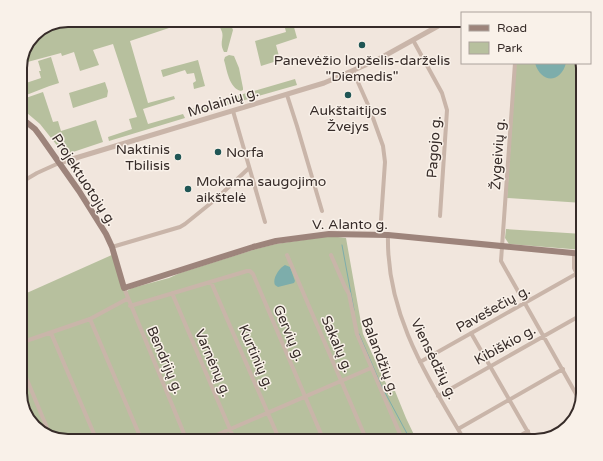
<svg xmlns="http://www.w3.org/2000/svg" width="603" height="461" viewBox="0 0 603 461" font-family="'Varela Round',sans-serif">
<style>
.green{fill:#b7c09e}
.water{fill:#7dadab}
.lines{fill:none;stroke-linecap:round;stroke-linejoin:round}
.stream{stroke:#7dadab;stroke-width:1}
.minor{stroke:#c9b5a9;stroke-width:4}
.tertiary{stroke:#c9b5a9;stroke-width:5}
.secondary{stroke:#9d847b;stroke-width:6}
.poi-dot{fill:#205655;stroke:#f9f1e9;stroke-width:1.5}
.labels{text-anchor:middle;dominant-baseline:central;stroke-width:3;stroke-linejoin:round;paint-order:stroke}
.poi-label{font-size:14px;fill:#372c29;stroke:#f9f1e9}
.street-label{font-size:14px;fill:#372c29;stroke:#f9f1e9}
.rim{fill:none;stroke:#372c29;stroke-width:2}
</style>
<rect width="100%" height="100%" fill="#f1e6dd"/>
<path class="green" d="M68 20H167L169 28 130 41 148 103 174 96 175 99 143 109 148 124 183 114 185 118 109 141 108 137 132 129 129 119 137 117 113 44 93 50 99 65 80 71 74 52 62 56 61 53 20 64 36 32Z
M216 20H229L233 30 227 52H224C219 43 224 39 222 32 221 28 217 24 216 20Z
M283 20H292L297 38 276 45 280 60 261 66 255 41 286 32Z
M229 55 234 56 239 68 243 88V90L241 91C229 88 227 70 224 60L225 57Z
M51 57 59 83C45 87 33 93 20 97V85L41 78 39 71H41L38 61Z
M198 60 205 86 194 89 193 83 196 81 194 73 187 74 185 70 163 77 161 70Z
M516 63H581L583 67V203L507 198Z
M295 79 297 85 189 116 188 110Z
M105 82 108 91 107 97 73 108 69 93Z
M43 92 53 122 58 121 61 131 96 120 103 142 67 154 63 153 40 124 20 107V100Z
M506 229 583 234V250L509 244 505 238Z
M330 236 346 238 363 334 389 390 395 391 406 418 417 441H67L38 431 20 396V296L114 254 125 292 132 288 169 278 180 273 256 249 276 244Z"/>
<path class="water" d="M535 63H566C561 83 541 84 535 63Z
M285 265 290 267 295 281 294 283 278 287 275 285C272 279 279 268 285 265Z"/>
<g class="lines">
<path class="stream" d="M342 245 354 310
M359 334 381 385 411 441"/>
<path class="minor" d="M413 40 442 93 447 110 440 216
M515 63 501 261 580 401
M353 71 369 107 383 146 385 162 380 235
M287 95 297 126 322 211
M233 111 265 222
M20 183 37 173 59 163
M388 235C386 314 427 376 465 441
M112 247 180 227 185 224 216 199 249 168
M574 253V268L583 286
M287 255 367 441
M331 255 345 287 349 294 357 334 403 441
M211 282 280 441
M124 288 187 441
M172 293 235 441
M130 306 247 271H250L253 274 324 441
M90 319 142 441
M51 333 97 441
M471 333 533 441
M20 343 90 319 127 299
M420 362 576 274
M20 363 50 435
M438 396 583 314
M458 429 563 369
M212 437 371 368
M204 441 209 439
M511 441 528 431"/>
<path class="tertiary" d="M59 163 324 83 377 60 449 20"/>
<path class="secondary" d="M20 117 35 129 41 137 79 191 106 234 112 247 124 288 253 247 276 241 329 234 388 235 583 254"/>
</g>
<g class="poi-dot">
<circle cx="362" cy="45" r="4"/>
<circle cx="348" cy="95" r="4"/>
<circle cx="218" cy="152" r="4"/>
<circle cx="178" cy="157" r="4"/>
<circle cx="188" cy="189" r="4"/>
</g>
<g class="labels">
<g class="poi-label">
<text x="362" y="60">Panevėžio lopšelis-darželis<tspan x="362" dy="16">"Diemedis"</tspan></text>
<text x="348" y="110">Aukštaitijos<tspan x="348" dy="16">Žvejys</tspan></text>
<text x="170" y="149" text-anchor="end">Naktinis<tspan x="170" dy="16">Tbilisis</tspan></text>
<text x="226" y="152" text-anchor="start">Norfa</text>
<text x="196" y="181" text-anchor="start">Mokama saugojimo<tspan x="196" dy="16">aikštelė</tspan></text>
</g>
<g class="street-label">
<text transform="translate(223 102) rotate(-17)">Molainių g.</text>
<text transform="translate(434 147) rotate(-86)">Pagojo g.</text>
<text transform="translate(498 154) rotate(-86)">Žygeivių g.</text>
<text transform="translate(84 180) rotate(57)">Projektuotojų g.</text>
<text x="350" y="224">V. Alanto g.</text>
<text transform="translate(493 309) rotate(-29)">Pavešečių g.</text>
<text transform="translate(289 333) rotate(67)">Gervių g.</text>
<text transform="translate(337 344) rotate(67)">Sakalų g.</text>
<text transform="translate(505 345) rotate(-29)">Kibiškio g.</text>
<text transform="translate(380 356) rotate(69)">Balandžių g.</text>
<text transform="translate(256 357) rotate(67)">Kurtinių g.</text>
<text transform="translate(434 359) rotate(64)">Viensėdžių g.</text>
<text transform="translate(165 360) rotate(67)">Bendrijų g.</text>
<text transform="translate(213 363) rotate(67)">Varnėnų g.</text>
</g>
</g>
<path d="M0 0H603V461H0ZM68 27H535A41 41 0 0 1 576 68V393A41 41 0 0 1 535 434H68A41 41 0 0 1 27 393V68A41 41 0 0 1 68 27Z" fill="#f9f1e9" fill-rule="evenodd"/>
<path class="rim" d="M68 27H535A41 41 0 0 1 576 68V393A41 41 0 0 1 535 434H68A41 41 0 0 1 27 393V68A41 41 0 0 1 68 27Z"/>
<rect x="461" y="12" width="130" height="52" fill="#f9f1e9" stroke="#aba29c"/>
<rect x="469" y="25" width="20" height="6" fill="#9d847b" stroke="#aba29c"/>
<text x="497" y="32" font-size="12" fill="#372c29">Road</text>
<rect x="469" y="42" width="20" height="12" fill="#b7c09e" stroke="#aba29c"/>
<text x="497" y="52" font-size="12" fill="#372c29">Park</text>
</svg>
